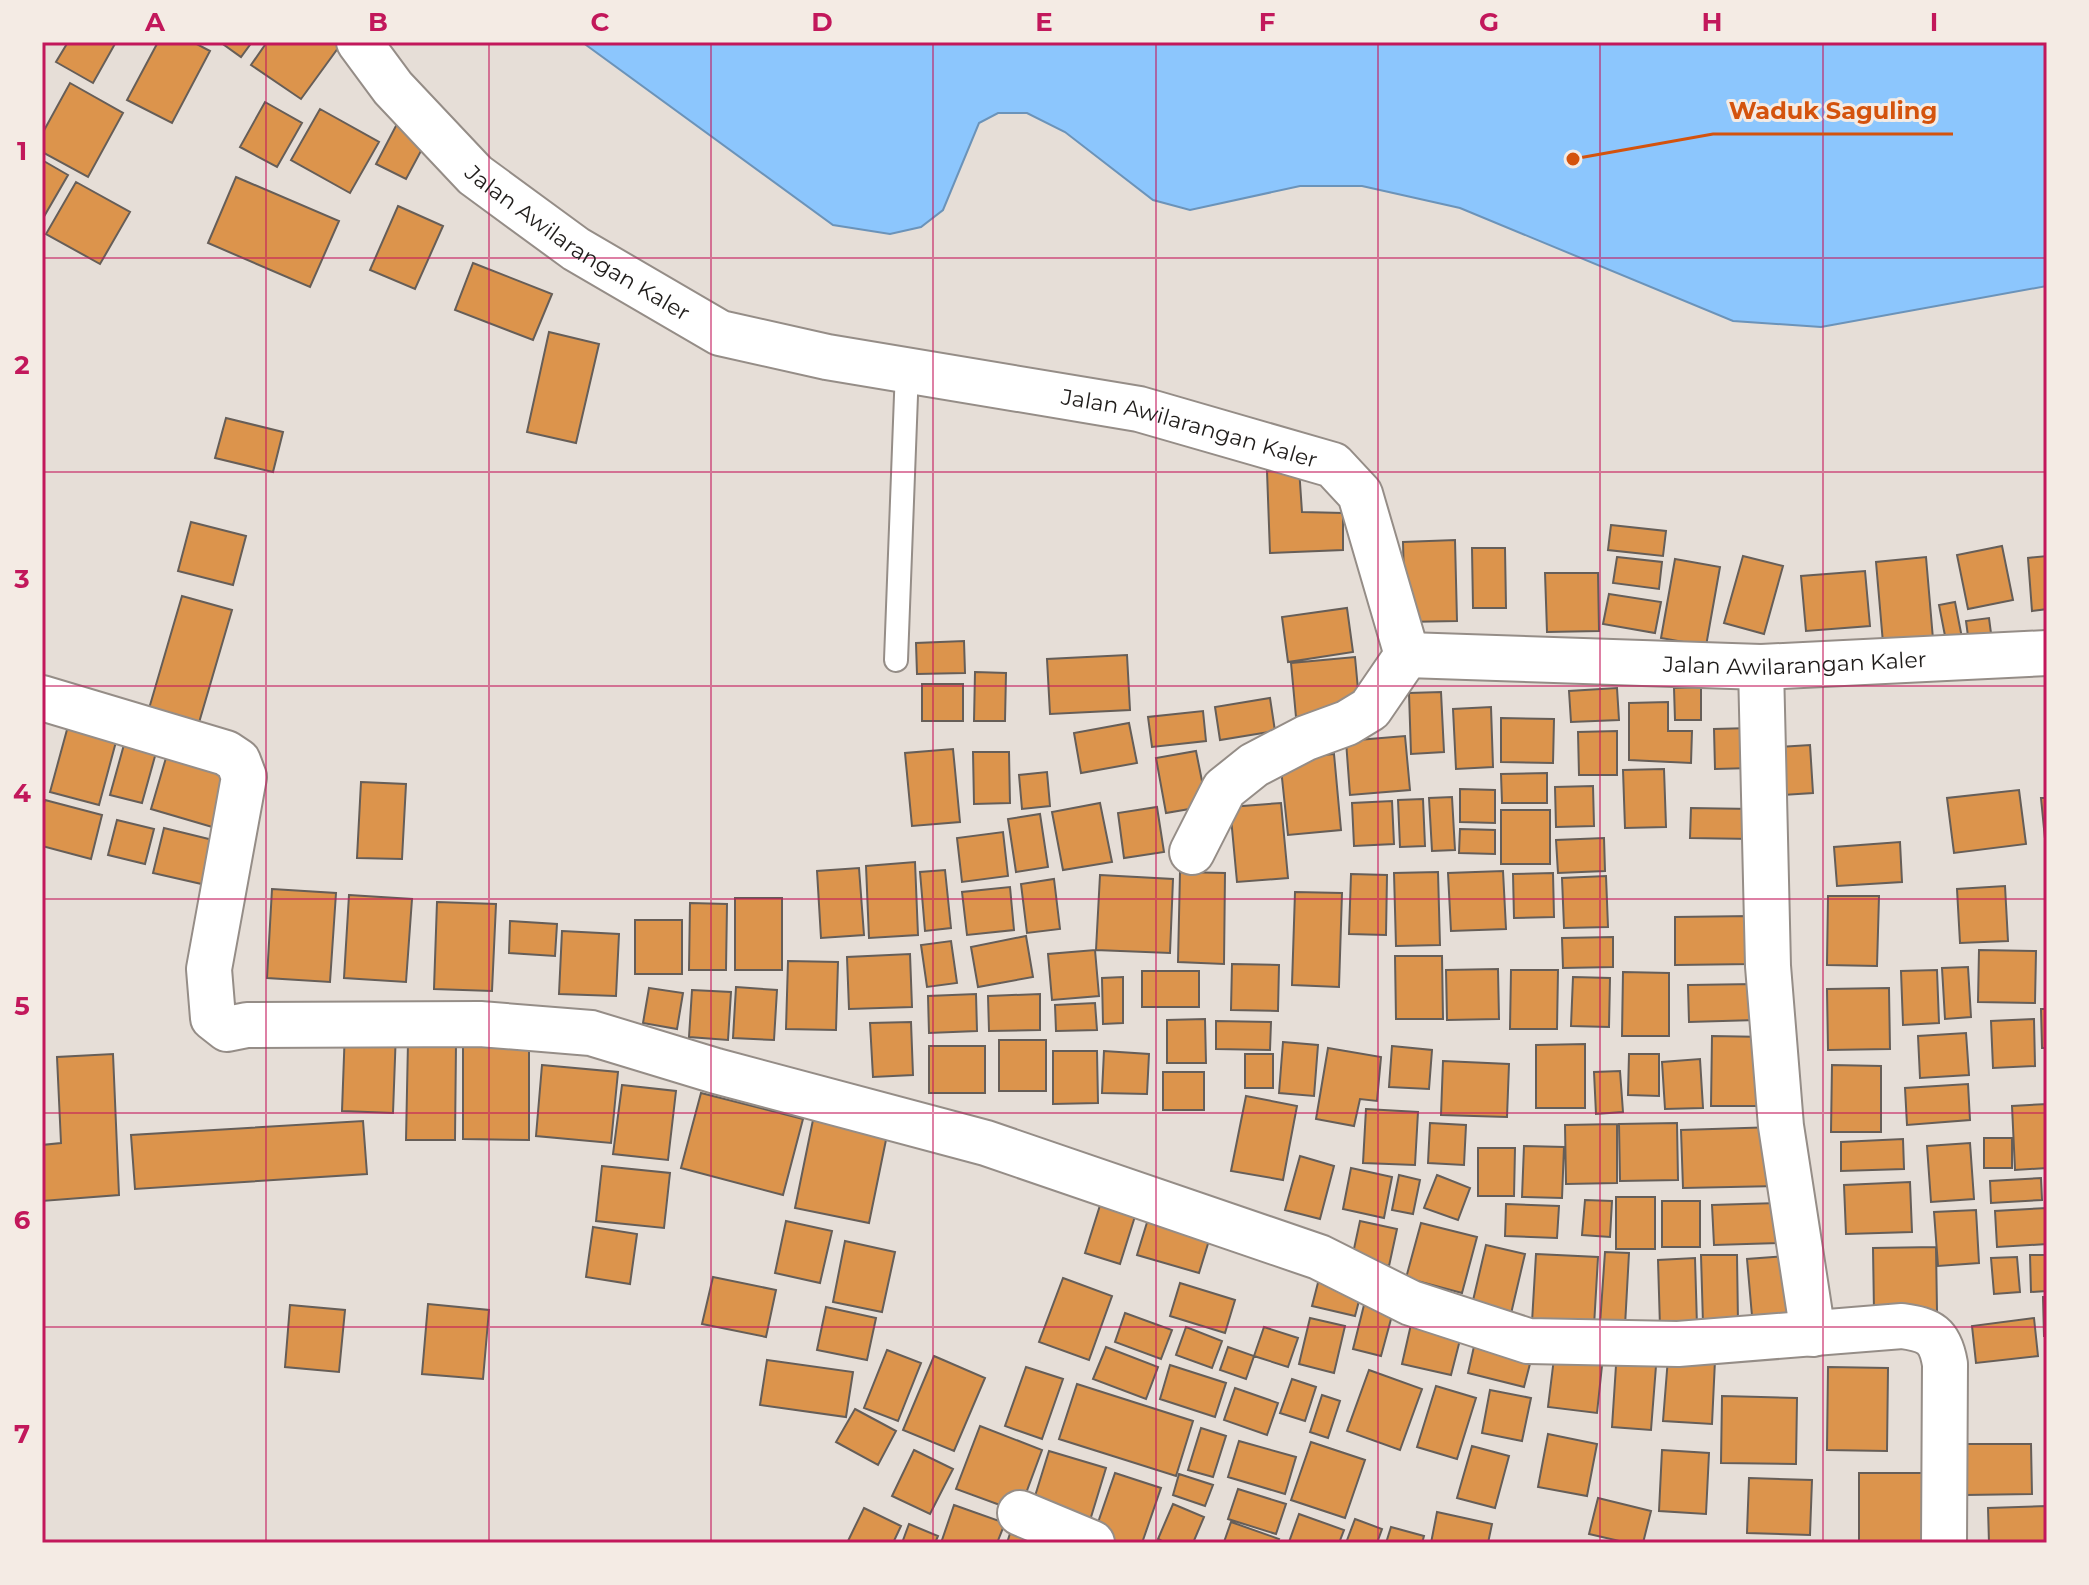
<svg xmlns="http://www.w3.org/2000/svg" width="2089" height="1585" viewBox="0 0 2089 1585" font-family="Montserrat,sans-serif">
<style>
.water{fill:#8cc6fd;stroke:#6b93b9;stroke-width:2}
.building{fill:#dc944c;stroke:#665e58;stroke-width:2}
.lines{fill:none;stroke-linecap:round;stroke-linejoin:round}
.service-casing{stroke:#958d87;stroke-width:26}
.minor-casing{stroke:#958d87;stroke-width:48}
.service{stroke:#fff;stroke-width:22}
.minor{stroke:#fff;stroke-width:44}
.grid{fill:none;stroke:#c2185b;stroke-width:2;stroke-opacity:0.55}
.labels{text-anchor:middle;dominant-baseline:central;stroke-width:6;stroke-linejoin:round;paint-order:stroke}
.street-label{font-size:22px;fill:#1f1c1a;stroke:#f4ebe4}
.leader{fill:none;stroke:#d4530d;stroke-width:3}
.callout-dot{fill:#d4530d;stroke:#f4ebe4;stroke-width:3}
.callout-label{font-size:24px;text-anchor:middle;font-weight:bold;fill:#d4530d;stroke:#f4ebe4;stroke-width:6;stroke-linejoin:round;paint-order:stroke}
.neatline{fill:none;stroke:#c2185b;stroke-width:3}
.grid-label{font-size:26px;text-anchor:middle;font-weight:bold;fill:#c2185b}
</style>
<rect width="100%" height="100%" fill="#e6ded7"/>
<path class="water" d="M582 42H2047V286L1821 327 1733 321 1460 208 1362 186H1300L1190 210 1153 200 1065 132 1027 113H998L979 123 943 210 921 227 890 234 833 225Z"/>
<path class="building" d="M68 42H116L93 83 56 62Z
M158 42H193L210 51 172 123 127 100Z
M220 42H252L241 57Z
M267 42H338L341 44 301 99 251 65Z
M70 83 123 113 88 177 42 152V134Z
M265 102 302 123 277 167 240 147Z
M320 109 379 142 350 193 291 160Z
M399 120 429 136 406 179 376 164Z
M42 160 68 175 42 220Z
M236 177 339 221 310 287 208 243Z
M76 182 130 212 100 264 46 234Z
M398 206 443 226 415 289 370 270Z
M473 263 552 294 533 340 455 310Z
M549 332 599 344 576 443 527 432Z
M226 418 283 432 273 472 215 458Z
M1299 468 1302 512 1343 513V550L1270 553 1267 471Z
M191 522 246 536 233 585 178 571Z
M1611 525 1666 531 1663 556 1608 550Z
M1455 540 1457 621 1405 622 1403 542Z
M2002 546 2013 600 1968 609 1957 555Z
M1472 548H1505L1506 608H1473Z
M1743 556 1783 566 1764 634 1724 623Z
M2047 556V609L2032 611 2028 558Z
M1617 557 1662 562 1659 589 1613 583Z
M1926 557 1933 639 1883 643 1876 562Z
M1675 559 1720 567 1706 646 1661 638Z
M1865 571 1870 626 1806 631 1801 576Z
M1545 573H1598L1599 631 1547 632Z
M1609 594 1661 602 1655 633 1603 624Z
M182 596 232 610 198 726 148 712Z
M1955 602 1963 643 1947 646 1939 605Z
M1347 608 1353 652 1288 662 1282 617Z
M1989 618 1992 641 1969 644 1966 621Z
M964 641 965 673 917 674 916 643Z
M1127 655 1130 710 1050 714 1047 659Z
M1355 657 1360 711 1296 717 1291 663Z
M975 672 1006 673 1005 721H974Z
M922 684H963V721H922Z
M1701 687V720H1675L1674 688Z
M1617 688 1619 720 1571 722 1569 691Z
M1441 692 1444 752 1411 754 1409 693Z
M1270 698 1275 731 1220 740 1215 707Z
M1668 702V731H1692L1691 763 1629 760V703Z
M1491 707 1493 767 1456 769 1453 709Z
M1203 711 1206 741 1152 747 1148 717Z
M1501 718 1554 719 1553 763 1501 762Z
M1129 723 1137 763 1081 773 1074 733Z
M68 726 117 738 99 805 50 792Z
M1751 728 1752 768 1715 769 1714 729Z
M1617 731V775H1579L1578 732Z
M1405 736 1410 790 1350 795 1346 741Z
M125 741 157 749 142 803 110 795Z
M1810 745 1813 793 1783 795 1779 747Z
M953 749 960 822 912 826 905 753Z
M168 751 236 772 219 829 151 809Z
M1196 751 1207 806 1166 813 1156 758Z
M973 752H1009L1010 803 974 804Z
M1334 754 1341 830 1288 835 1280 759Z
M1664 769 1666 827 1625 828 1623 770Z
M1047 772 1050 806 1022 809 1019 775Z
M1547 773V803H1502L1501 774Z
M361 782 406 784 402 859 357 858Z
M1593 786 1594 826 1556 827 1555 787Z
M1460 789 1495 790V823L1460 822Z
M2019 790 2026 844 1954 853 1947 798Z
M1452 797 1455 850 1432 851 1429 798Z
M2041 798H2047V849H2046Z
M1423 799 1425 846 1400 847 1398 800Z
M45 800 102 815 91 859 42 846V810Z
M1392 801 1394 844 1354 846 1352 803Z
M1100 803 1112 862 1063 870 1052 812Z
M1281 803 1288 878 1237 882 1230 807Z
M1157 807 1164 852 1124 858 1118 813Z
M1691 808 1753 809V839L1690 838Z
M1501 810H1550V864H1501Z
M1040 814 1048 867 1016 872 1008 819Z
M117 820 154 829 145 864 108 855Z
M164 828 217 841 206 885 153 873Z
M1460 829 1495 830V854L1459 853Z
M1003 832 1008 876 962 882 957 838Z
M1604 838 1605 871 1558 873 1556 840Z
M1900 842 1902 882 1837 886 1834 847Z
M915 862 918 935 869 938 866 866Z
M859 868 864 935 821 938 817 871Z
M945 870 951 928 925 931 920 872Z
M1503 871 1506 929 1451 931 1448 873Z
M1180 872 1225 873 1224 964 1178 962Z
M1438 872 1440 945 1396 946 1394 873Z
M1553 873 1554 917 1514 918 1513 874Z
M1351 874 1387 875 1386 935 1349 934Z
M1100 875 1173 879 1170 953 1096 950Z
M1606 876 1608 927 1564 928 1562 878Z
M1054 879 1060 929 1027 933 1021 884Z
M2005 886 2008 941 1960 943 1957 889Z
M1010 887 1014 930 967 935 962 892Z
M272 889 336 893 330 982 267 978Z
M1295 892 1342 893 1339 987 1292 985Z
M349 895 412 899 406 982 344 978Z
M1828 896H1879L1877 966 1827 965Z
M735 898H782V970H735Z
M437 902 496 904 492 991 434 989Z
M690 903 727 904 726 970H689Z
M1751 916 1752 964 1675 965V917Z
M635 920H682V974H635Z
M510 921 557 924 555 956 509 953Z
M562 931 619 934 616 996 559 994Z
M1026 936 1033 977 978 987 971 947Z
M1613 937V967L1563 968 1562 938Z
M951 941 957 983 927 987 921 945Z
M1095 950 1099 996 1052 1000 1048 954Z
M1979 950 2036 951 2035 1003 1978 1002Z
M910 954 912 1007 849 1009 847 957Z
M1395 956H1442L1443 1019H1396Z
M788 961 838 962 836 1030 786 1029Z
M1232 964 1279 965 1278 1011 1231 1010Z
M1968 967 1971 1017 1945 1019 1942 968Z
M1498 969 1499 1019 1447 1020 1446 970Z
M1511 970H1558L1557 1029H1510Z
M1937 970 1939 1023 1903 1025 1901 971Z
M1142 971H1199V1007H1142Z
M1623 972 1669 973V1036H1622Z
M1123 977V1023L1103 1024 1102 978Z
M1573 977 1610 978 1609 1027 1571 1026Z
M1755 984 1756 1020 1689 1022 1688 985Z
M736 987 777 990 774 1040 733 1038Z
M649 988 683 993 677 1029 643 1023Z
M1889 988 1890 1049 1828 1050 1827 989Z
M692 990 731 992 728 1040 689 1037Z
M976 994 977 1031 929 1033 928 996Z
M1040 994V1030L989 1031 988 996Z
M1095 1003 1097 1030 1056 1031 1055 1005Z
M2041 1009H2047V1048H2042Z
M1205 1019 1206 1063H1167V1020Z
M2034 1019 2035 1066 1993 1068 1991 1021Z
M1216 1021 1271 1022 1270 1050 1216 1049Z
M911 1022 913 1075 873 1077 870 1023Z
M345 1029 396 1031 393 1113 342 1111Z
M1966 1033 1969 1075 1920 1078 1918 1036Z
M1712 1036 1767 1037 1766 1106H1711Z
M463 1039 529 1040V1140L463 1139Z
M999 1040H1046V1091H999Z
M408 1042 456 1043 455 1140H406Z
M1283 1042 1318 1045 1314 1096 1279 1093Z
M1585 1044V1108H1536V1045Z
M929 1046H985V1093H929Z
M1392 1046 1432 1050 1429 1089 1389 1087Z
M1328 1048 1381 1057 1377 1101 1360 1099 1354 1126 1316 1119Z
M1053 1051H1097L1098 1103 1053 1104Z
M1104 1051 1149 1054 1147 1094 1102 1093Z
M113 1054 119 1195 42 1201V1145L61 1143 57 1057Z
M1245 1054H1273V1088H1245Z
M1629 1054H1659V1096L1628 1095Z
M1700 1059 1703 1108 1665 1109 1662 1062Z
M1443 1061 1509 1064 1507 1117 1441 1115Z
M542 1065 618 1072 611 1143 536 1136Z
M1832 1065 1881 1066V1132H1831Z
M1620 1071 1623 1112 1596 1114 1594 1072Z
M1163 1072H1204V1110H1163Z
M1968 1084 1970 1120 1907 1125 1905 1088Z
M622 1085 676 1091 668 1160 613 1154Z
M701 1093 803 1119 783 1195 681 1168Z
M1246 1096 1297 1106 1283 1180 1231 1171Z
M2047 1104V1168L2015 1170 2012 1106Z
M1366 1109 1418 1112 1415 1165 1363 1163Z
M813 1120 887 1135 869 1223 795 1208Z
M363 1121 367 1174 135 1189 131 1135Z
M1430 1123 1466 1125 1464 1165 1428 1163Z
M1677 1123 1678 1180 1620 1181 1619 1124Z
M1617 1124V1183L1566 1184 1565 1125Z
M1776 1127 1778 1186 1683 1188 1681 1130Z
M1984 1138H2012V1168H1984Z
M1903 1139 1904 1169 1841 1171V1142Z
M1970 1143 1974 1199 1931 1202 1927 1146Z
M1524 1146 1564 1147 1562 1198 1522 1197Z
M1478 1148H1515L1514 1196H1478Z
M1300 1156 1334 1166 1320 1219 1285 1210Z
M602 1166 670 1173 664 1228 596 1221Z
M1351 1168 1392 1177 1384 1218 1343 1209Z
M1399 1175 1420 1180 1413 1214 1392 1210Z
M1437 1175 1470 1188 1458 1220 1424 1208Z
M2041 1178 2042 1200 1991 1203 1990 1181Z
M1910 1182 1912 1232 1846 1234 1844 1185Z
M1616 1197H1655V1249H1616Z
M1102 1199 1137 1210 1120 1264 1085 1253Z
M1585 1200 1612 1201 1610 1237 1582 1235Z
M1662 1201H1700V1247H1662Z
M1778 1203 1779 1243 1714 1245 1712 1205Z
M1506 1204 1559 1206 1557 1238 1505 1236Z
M2047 1208V1244L1997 1247 1995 1211Z
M1976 1210 1979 1263 1938 1266 1934 1212Z
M1149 1216 1211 1234 1199 1273 1137 1255Z
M786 1221 832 1231 820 1283 775 1273Z
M1360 1221 1397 1229 1389 1266 1352 1258Z
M1421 1223 1477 1237 1462 1293 1406 1278Z
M593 1227 637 1234 630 1284 586 1277Z
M845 1241 895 1252 882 1312 833 1302Z
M1486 1245 1525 1254 1510 1318 1471 1309Z
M1936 1247 1937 1311 1874 1312 1873 1248Z
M1605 1252 1629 1253 1625 1326 1600 1324Z
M1536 1254 1598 1257 1594 1326 1532 1322Z
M1701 1255H1737L1738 1323 1703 1324Z
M2030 1255H2047V1291L2031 1292Z
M1785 1256 1790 1313 1752 1316 1747 1259Z
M2017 1257 2020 1292 1994 1294 1991 1258Z
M1695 1258 1697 1326 1660 1327 1658 1260Z
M1321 1271 1364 1282 1355 1316 1312 1306Z
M713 1277 776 1290 766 1337 702 1324Z
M1063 1278 1112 1296 1089 1360 1039 1342Z
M1180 1283 1235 1300 1225 1333 1170 1316Z
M2043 1297H2047V1336H2044Z
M1365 1301 1394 1308 1381 1356 1353 1349Z
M428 1304 489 1310 483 1379 422 1374Z
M290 1305 345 1310 339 1372 285 1367Z
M826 1307 876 1318 867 1360 817 1350Z
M1125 1313 1172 1330 1161 1359 1115 1342Z
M1310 1318 1345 1326 1334 1373 1299 1364Z
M2034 1318 2038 1356 1976 1363 1972 1326Z
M1412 1320 1462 1332 1451 1375 1402 1364Z
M1186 1327 1222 1341 1212 1368 1176 1355Z
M1264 1327 1298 1338 1288 1367 1254 1356Z
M1475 1342 1532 1356 1524 1387 1468 1373Z
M1106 1347 1158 1367 1146 1399 1093 1379Z
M1228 1347 1254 1356 1246 1379 1220 1370Z
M887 1350 921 1363 898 1421 864 1408Z
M1555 1350 1603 1356 1597 1413 1548 1407Z
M1617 1350 1657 1353 1651 1430 1612 1427Z
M934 1356 985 1378 954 1451 903 1430Z
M1668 1358 1715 1360 1712 1424 1663 1421Z
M767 1360 853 1372 846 1417 760 1405Z
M1170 1365 1226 1383 1215 1417 1160 1399Z
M1026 1367 1063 1379 1042 1439 1005 1426Z
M1828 1367 1888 1368 1887 1451 1827 1450Z
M1369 1370 1422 1389 1400 1450 1347 1431Z
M1292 1379 1316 1387 1305 1421 1280 1413Z
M1077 1384 1193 1421 1176 1476 1059 1439Z
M1436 1386 1476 1398 1457 1459 1417 1447Z
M1235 1388 1278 1403 1267 1435 1224 1420Z
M1490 1390 1531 1398 1522 1441 1482 1433Z
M1322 1395 1340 1401 1328 1438 1310 1432Z
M1722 1396 1797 1398 1796 1464 1721 1463Z
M855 1409 896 1431 878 1465 836 1442Z
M980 1426 1042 1450 1019 1512 956 1489Z
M1201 1428 1226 1436 1213 1477 1188 1470Z
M1548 1434 1597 1444 1587 1496 1538 1487Z
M1239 1441 1296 1457 1285 1494 1228 1477Z
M1311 1442 1365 1460 1345 1518 1291 1500Z
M1965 1444H2031L2032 1494 1965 1495Z
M1472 1446 1509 1456 1495 1508 1457 1498Z
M914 1450 953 1469 930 1514 892 1496Z
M1662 1450 1709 1453 1706 1514 1659 1511Z
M1049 1451 1106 1468 1088 1527 1031 1509Z
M1115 1473 1161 1488 1142 1543H1102L1092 1540Z
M1859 1473H1922V1543H1859Z
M1179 1474 1213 1485 1205 1506 1173 1495Z
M1749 1478 1812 1480 1810 1535 1747 1533Z
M1238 1489 1286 1504 1276 1534 1228 1519Z
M1598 1498 1651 1511 1643 1543H1628L1589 1534Z
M1173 1504 1204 1517 1193 1543H1166L1158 1539Z
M954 1505 1005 1523 997 1543H941Z
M2046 1506 2047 1542 1989 1543 1988 1508Z
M864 1508 901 1526 893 1543H847Z
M1437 1512 1492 1524 1488 1543H1431Z
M1299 1514 1344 1530 1339 1543 1289 1542Z
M1355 1519 1382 1529 1377 1543H1346Z
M1231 1522 1279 1539 1277 1543 1224 1542Z
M909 1524 938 1536 935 1543H902Z
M1013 1524 1042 1543H1007Z
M1391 1527 1424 1536 1422 1543H1386Z"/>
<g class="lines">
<defs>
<path id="service" d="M896 660 907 369"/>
<g id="minor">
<path id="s1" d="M359 42 393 88 475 175 576 249 720 333 827 357 1139 409 1333 465 1360 494 1407 655"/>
<path id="s2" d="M1407 655 1761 667 2047 653"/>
<path d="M1761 667 1768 966 1781 1126 1813 1334"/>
<path d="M42 698 226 753 238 761 244 777 209 969 213 1018 227 1029 247 1025 480 1024 591 1033 716 1071 986 1143 1319 1257 1411 1303 1528 1341 1678 1344 1902 1326C1930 1330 1940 1335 1945 1364L1944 1543"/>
<path d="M1192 852 1224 789 1254 765 1306 738 1347 723 1370 709 1407 655"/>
<path d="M1020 1513 1092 1543"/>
</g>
</defs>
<use href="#service" class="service-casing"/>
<use href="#minor" class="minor-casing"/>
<use href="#service" class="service"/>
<use href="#minor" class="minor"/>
</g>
<path class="grid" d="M266 42V1543M489 42V1543M711 42V1543M933 42V1543M1156 42V1543M1378 42V1543M1600 42V1543M1823 42V1543M42 258H2047M42 472H2047M42 686H2047M42 899H2047M42 1113H2047M42 1327H2047"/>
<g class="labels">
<g class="street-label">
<text stroke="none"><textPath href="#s1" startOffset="300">Jalan Awilarangan Kaler</textPath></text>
<text stroke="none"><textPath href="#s1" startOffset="948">Jalan Awilarangan Kaler</textPath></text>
<text stroke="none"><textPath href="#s2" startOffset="388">Jalan Awilarangan Kaler</textPath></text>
</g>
</g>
<path class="leader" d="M1573 159L1713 134H1953"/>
<circle class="callout-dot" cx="1573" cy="159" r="8"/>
<g class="callout-label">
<text x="1833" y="119">Waduk Saguling</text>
</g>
<rect width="2089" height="1585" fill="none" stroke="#f4ebe4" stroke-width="88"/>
<rect x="44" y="44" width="2001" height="1497" class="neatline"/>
<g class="grid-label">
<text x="155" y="31">A</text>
<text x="378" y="31">B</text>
<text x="600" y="31">C</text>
<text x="822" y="31">D</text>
<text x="1044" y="31">E</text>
<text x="1267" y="31">F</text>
<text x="1489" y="31">G</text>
<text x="1712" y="31">H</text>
<text x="1934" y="31">I</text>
<text x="22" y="160">1</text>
<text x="22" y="374">2</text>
<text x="22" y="588">3</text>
<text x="22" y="802">4</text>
<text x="22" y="1015">5</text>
<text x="22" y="1229">6</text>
<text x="22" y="1443">7</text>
</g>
</svg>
